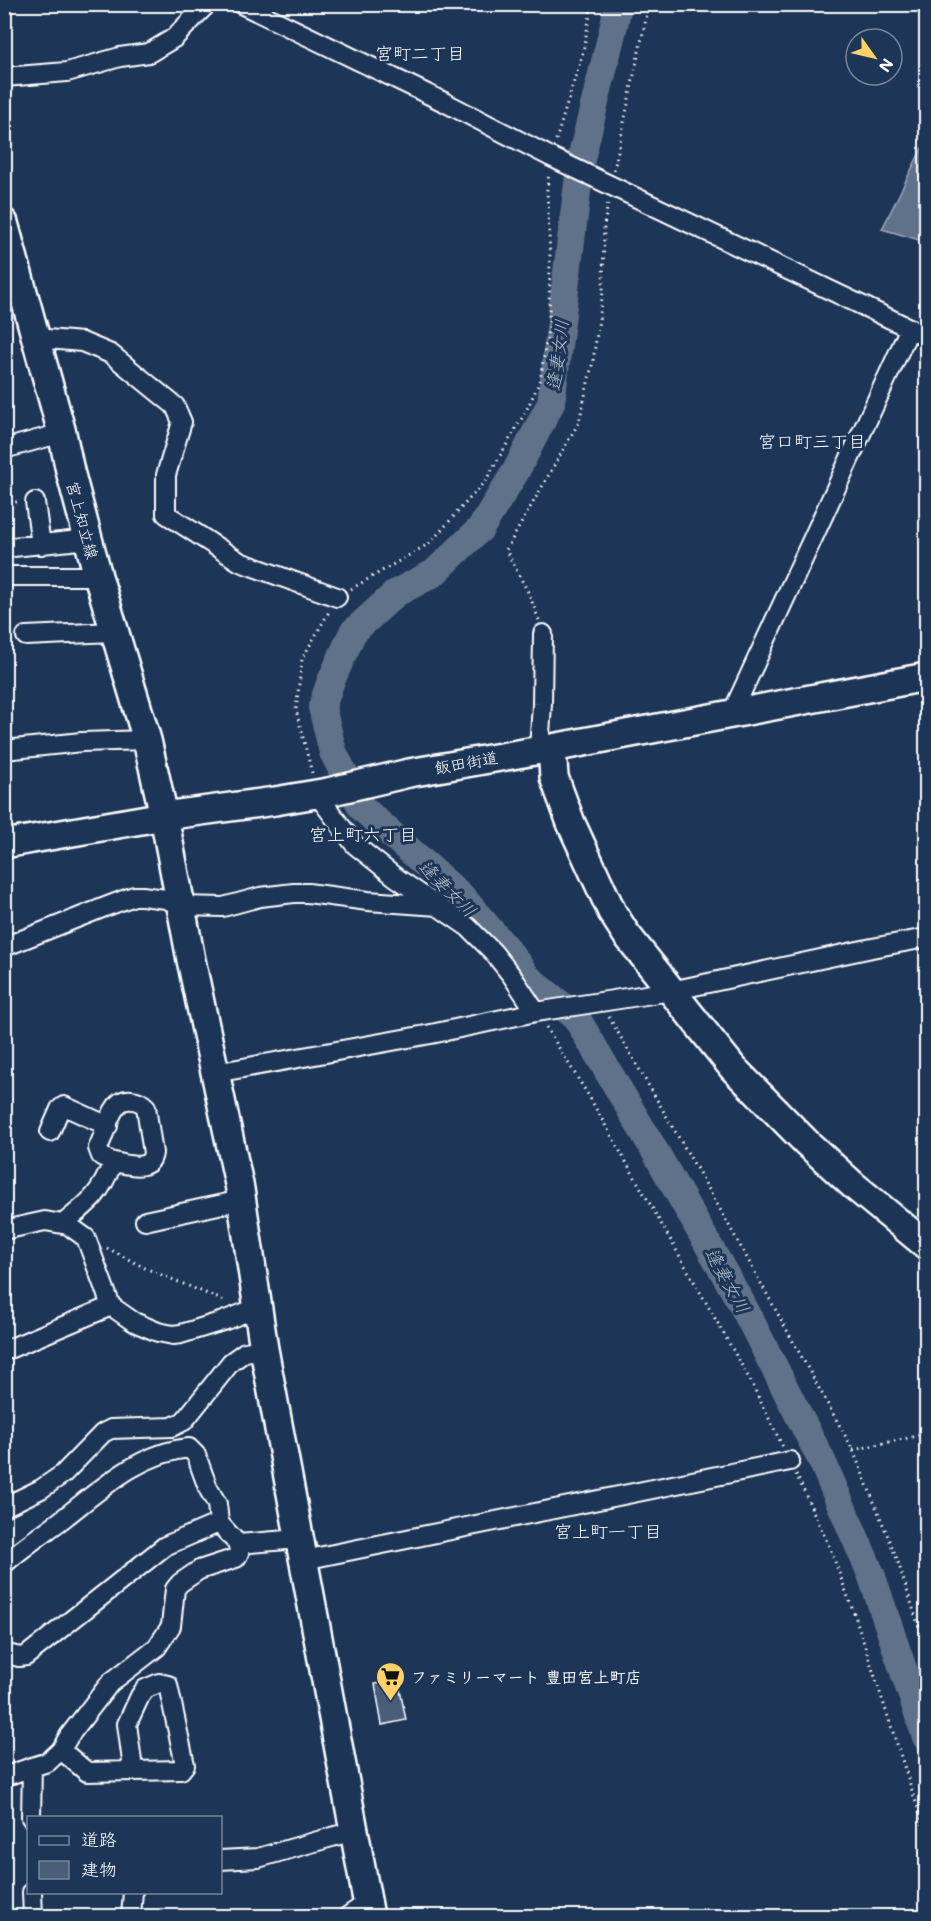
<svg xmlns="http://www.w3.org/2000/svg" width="931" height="1921" viewBox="0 0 931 1921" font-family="Mali,'Klee One',sans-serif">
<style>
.water{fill:#617289;stroke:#a0aab8;stroke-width:1.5}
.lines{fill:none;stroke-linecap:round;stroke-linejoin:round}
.river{stroke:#617289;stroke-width:28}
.building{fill:#4a5d79;stroke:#fff;stroke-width:1.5}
.street-casing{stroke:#fff;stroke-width:22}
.secondary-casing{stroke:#fff;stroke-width:32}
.path{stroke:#fff;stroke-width:3;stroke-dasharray:1.5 4.5;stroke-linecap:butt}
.street{stroke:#1d3557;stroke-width:18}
.secondary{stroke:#1d3557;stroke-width:27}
.labels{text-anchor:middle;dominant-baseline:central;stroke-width:6;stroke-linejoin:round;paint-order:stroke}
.street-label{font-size:16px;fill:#fff;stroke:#1d3557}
.poi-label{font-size:16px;font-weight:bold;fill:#fff;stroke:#1d3557;text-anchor:start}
.neighbourhood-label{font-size:18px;fill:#fff;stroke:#1d3557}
.water-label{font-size:18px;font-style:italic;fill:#b8c0ca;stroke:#1d3557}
</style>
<rect width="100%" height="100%" fill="#1d3557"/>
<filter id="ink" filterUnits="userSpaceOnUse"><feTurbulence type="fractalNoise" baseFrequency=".0167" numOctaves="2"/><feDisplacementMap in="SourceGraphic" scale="12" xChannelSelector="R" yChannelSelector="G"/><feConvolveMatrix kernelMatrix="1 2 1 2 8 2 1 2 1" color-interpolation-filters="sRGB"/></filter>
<g filter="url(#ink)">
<path class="water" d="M926 140V242L882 229Z"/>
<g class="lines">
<path class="river" d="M618 4 614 25 581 159 551 403 516 471 480 529 434 573 396 593 353 632 330 683 322 707 333 752 362 808 462 897 509 952 527 977 576 1017 656 1153 743 1306 822 1461 871 1574 926 1737"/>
</g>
<path class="building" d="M398 1680 406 1720 382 1725 375 1684Z"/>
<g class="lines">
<defs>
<path id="street" d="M241 4 444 102 551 157 926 336
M4 77 67 72 120 57 149 53 174 38 207 4
M36 338 82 342 111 354 175 406 182 422 166 475V514L240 562 337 597
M4 449 62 433
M35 502 41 545
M4 548 89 539
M8 576H98
M26 636 113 632
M732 713 910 328
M539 749 542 704 543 634
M4 750 82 742 147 740
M316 793 355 845 394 876 468 927 493 952 512 976 536 1012
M4 947 105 907 134 896H142L166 899 182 906 223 907 260 897 294 893H308L368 901 438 906
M215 1073 431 1034 536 1012 671 991 872 948 926 938
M50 1132 60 1109 64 1106 108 1126
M145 1221 241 1200
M64 1223C90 1202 100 1195 113 1162 127 1164 150 1173 153 1153L146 1107C139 1099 123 1096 116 1107 108 1117 104 1136 98 1148L101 1156 113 1162
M4 1230 45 1221 68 1225 86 1238 111 1306 134 1322 158 1332 173 1335 181 1334 223 1321 257 1308
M4 1351 111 1306
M4 1507 41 1489 63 1474 103 1433 111 1429 172 1427 184 1421 231 1362 245 1352 264 1349
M304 1560 790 1461
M4 1564C22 1548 41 1535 60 1521 99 1491 138 1453 189 1448L196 1455 208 1488 217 1504 219 1523 238 1544 299 1539
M4 1653 19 1657 26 1656 165 1546 219 1523
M61 1750 69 1736 110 1683 157 1647 171 1626 175 1589 180 1583 199 1570 236 1558 239 1553 238 1544
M32 1767 48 1762 61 1750 87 1772 181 1770 185 1765 168 1685 159 1683 145 1689 140 1696 127 1724 133 1769
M4 1774 9 1775 32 1767 31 1818
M220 1860 258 1858 353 1831
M32 1892 33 1916
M131 1916 133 1892
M348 1916 367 1903"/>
<path id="secondary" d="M4 223 62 433 70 471 98 576 147 740 164 816 191 960 240 1189 264 1349 370 1916
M552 748 554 777 571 823 612 912 626 934 733 1068 806 1142 853 1185 926 1245
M4 844 164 816 275 801 328 792 409 773 552 748 926 677"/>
</defs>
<use href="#street" class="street-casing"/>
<use href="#secondary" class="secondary-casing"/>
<path class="path" d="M556 140 583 52 592 4
M614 170 649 4
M4 506 19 501
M351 589 430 543 486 480 526 411 540 381 549 322 550 256 547 189 549 173
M539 620 529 594 506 550 579 422 593 361 603 292 604 226 608 203
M312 773 296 710 302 659 330 610
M609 1017 716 1202 853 1450 897 1559 926 1649
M546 1027 587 1093 750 1380 783 1447
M107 1248 145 1268 227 1302
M853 1450 926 1434
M796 1474 830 1548 856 1619 926 1833"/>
<use href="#street" class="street"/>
<use href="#secondary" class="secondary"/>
</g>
</g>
<defs>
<symbol id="supermarket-pin" viewBox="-11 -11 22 30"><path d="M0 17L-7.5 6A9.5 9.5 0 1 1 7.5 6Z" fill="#ffd166" stroke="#1d3557"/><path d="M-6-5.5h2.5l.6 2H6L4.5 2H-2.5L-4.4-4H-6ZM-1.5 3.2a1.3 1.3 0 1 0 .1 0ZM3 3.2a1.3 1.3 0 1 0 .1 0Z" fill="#111"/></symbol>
</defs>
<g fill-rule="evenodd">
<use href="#supermarket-pin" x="374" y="1660" width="33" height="45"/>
</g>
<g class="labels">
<g class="street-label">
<text transform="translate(83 520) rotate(75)">宮上知立線</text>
<text transform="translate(466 762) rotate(-10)">飯田街道</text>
</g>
<g class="poi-label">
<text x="411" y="1676">ファミリーマート 豊田宮上町店</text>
</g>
<g class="neighbourhood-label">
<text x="420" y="53">宮町二丁目</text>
<text x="812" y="441">宮口町三丁目</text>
<text x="363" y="834">宮上町六丁目</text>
<text x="608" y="1531">宮上町一丁目</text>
</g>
<g class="water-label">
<text transform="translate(557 355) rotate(-83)">逢妻女川</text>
<text transform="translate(448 888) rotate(45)">逢妻女川</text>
<text transform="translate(728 1280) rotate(61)">逢妻女川</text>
</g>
</g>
<rect width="931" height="1921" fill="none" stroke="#1d3557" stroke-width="24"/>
<rect x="12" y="12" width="907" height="1897" fill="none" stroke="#fff" stroke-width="2" filter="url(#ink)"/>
<rect x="27" y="1816" width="195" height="78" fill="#1d3557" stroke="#77869a" stroke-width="1.5"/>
<rect x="39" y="1836" width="30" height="9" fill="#1d3557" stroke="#77869a" stroke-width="1.5"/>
<text x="81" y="1846" font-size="18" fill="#ffffff">道路</text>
<rect x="39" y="1861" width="30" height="18" fill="#4a5d79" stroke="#77869a" stroke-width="1.5"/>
<text x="81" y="1876" font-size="18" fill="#ffffff">建物</text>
<g transform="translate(874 57) rotate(124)"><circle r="28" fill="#1d3557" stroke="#77869a" stroke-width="1.5"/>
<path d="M0-4.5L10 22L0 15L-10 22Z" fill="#ffd166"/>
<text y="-9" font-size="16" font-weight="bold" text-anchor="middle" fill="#ffffff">N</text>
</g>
</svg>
